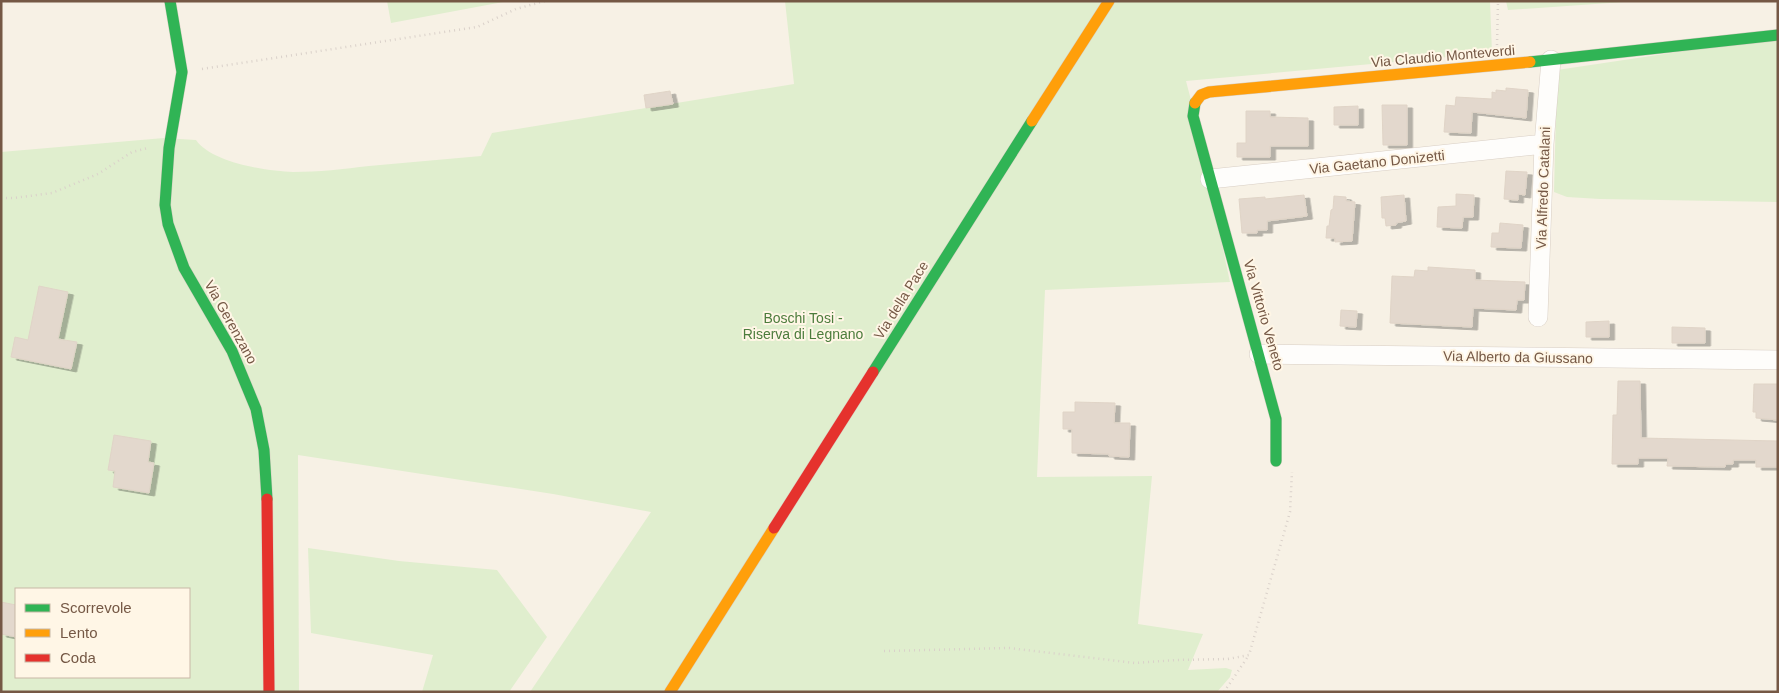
<svg xmlns="http://www.w3.org/2000/svg" width="1779" height="693" viewBox="0 0 1779 693" font-family="Helvetica,sans-serif">
<style>
.green{fill:#e0eece;fill-rule:evenodd}
.building{fill:#e3d8cd;stroke:#e0d4c7;filter:url(#shadow)}
.lines{fill:none;stroke-linecap:round;stroke-linejoin:round}
.street-casing{stroke:#d8cec4;stroke-width:20}
.fast-casing{stroke:#d7cdc2;stroke-width:12}
.slow-casing{stroke:#d7cdc2;stroke-width:12}
.jam-casing{stroke:#d7cdc2;stroke-width:12}
.path{stroke:#dad1ca;stroke-width:2.5;stroke-dasharray:1 4;stroke-linecap:butt}
.street{stroke:#fefdfb;stroke-width:19}
.fast{stroke:#30b455;stroke-width:11}
.slow{stroke:#ff9f0a;stroke-width:11}
.jam{stroke:#e5322d;stroke-width:11}
.labels{text-anchor:middle;dominant-baseline:central;stroke-width:4;stroke-linejoin:round;paint-order:stroke}
.street-label{font-size:14px;fill:#755845;stroke:#fff6e6}
.park-label{font-size:14px;fill:#4c7c3c;stroke:#fff6e6}
</style>
<defs>
<filter id="shadow"><feDropShadow dx="5.5" dy="3" stdDeviation="0" flood-color="#0004"/></filter>
</defs>
<rect width="100%" height="100%" fill="#f7f1e5"/>
<path class="green" d="M387 1H503V2L391 23Z
M785 1H1490L1492 53 1186 81 1192 104 1230 282 1045 290 1037 477 1152 476 1138 624 1203 634 1188 670 1226 668 1232 670 1230 677 1217 692H530L651 512 553 494 298 455 299 692H1V152L164 138 196 140C212 163 267 171 293 172 318 172 344 169 369 166 406 163 444 159 481 156L492 133 794 84ZM16 589H189V677H16Z
M1506 1H1638L1508 10Z
M1778 37V202L1600 199 1567 197 1554 192 1557 70Z
M308 548 399 561 497 570 547 637 509 692H422L433 655 311 633Z"/>
<path class="building" d="M1506 88 1528 90 1526 118 1472 112 1471 133 1444 132 1446 105 1455 106 1456 97 1492 99V92L1496 93V90L1506 91Z
M670 91 673 104 646 108 644 95Z
M1382 105H1407V145H1383Z
M1358 106V125H1334V107Z
M1246 111H1270V117L1308 118V146H1270V157H1237V143H1246Z
M1506 171 1527 172 1525 195 1518 194V200L1504 199Z
M1456 194 1474 195 1473 217H1463L1462 228 1437 227 1438 207 1456 206Z
M1304 195 1307 216 1267 221V230H1257V233H1242L1239 199 1265 197V199Z
M1404 195 1406 221 1396 223V225L1386 226 1385 218H1382L1381 197Z
M1334 196 1346 197V201L1355 202 1352 241 1335 242V238H1326L1327 226H1329L1331 210 1333 209Z
M1500 223 1523 225 1521 248 1491 247 1492 233H1499Z
M1428 267 1475 270V280L1525 282 1524 300H1517L1516 310 1473 308 1472 327 1390 323 1392 276 1414 277 1415 270 1428 271Z
M39 286 68 292 58 339 77 342 71 369 11 357 15 337 28 340Z
M1341 310 1357 311 1356 327 1340 326Z
M1609 321V337H1586V322Z
M1672 327 1705 328V343H1672Z
M1618 381H1640L1641 438 1778 441V467H1756V460H1733V464H1726L1725 467 1667 466 1668 458H1638V464H1612L1613 415H1617Z
M1754 384H1778V420L1756 418V412H1753Z
M1075 402 1115 403 1114 423H1130L1129 457 1109 456V454L1072 453V429H1063V412H1075Z
M114 435 151 441 148 462 154 463 149 493 113 487 115 471 108 470Z
M1 602 16 605V637L1 634Z"/>
<g class="lines">
<defs>
<path id="street" d="M1210 179 1544 144
M1538 317 1544 144 1551 60
M1259 354 1778 360"/>
<path id="fast" d="M170 1 182 72 169 148 165 205 168 224 184 268 232 351 256 409 264 450 267 499
M1530 62 1778 35
M1195 103 1193 116 1276 419V461
M873 372 1032 121"/>
<path id="slow" d="M1195 103 1201 95 1209 92 1530 62
M1032 121 1109 1
M670 692 774 528"/>
<path id="jam" d="M267 499 269 692
M774 528 873 372"/>
</defs>
<use href="#street" class="street-casing"/>
<use href="#fast" class="fast-casing"/>
<use href="#slow" class="slow-casing"/>
<use href="#jam" class="jam-casing"/>
<path class="path" d="M1497 45 1498 1
M202 69 477 27 516 9 545 1
M1 198H14L52 193 98 174 132 152 148 148
M884 651 1009 648 1135 663 1176 660 1228 659 1249 655 1290 512 1292 472
M1224 692 1249 655"/>
<use href="#street" class="street"/>
<use href="#fast" class="fast"/>
<use href="#slow" class="slow"/>
<use href="#jam" class="jam"/>
</g>
<g class="labels">
<g class="street-label">
<text transform="translate(1443 56) rotate(-5)">Via Claudio Monteverdi</text>
<text transform="translate(1377 162) rotate(-6)">Via Gaetano Donizetti</text>
<text transform="translate(1543 188) rotate(-88)">Via Alfredo Catalani</text>
<text transform="translate(901 300) rotate(-58)">Via della Pace</text>
<text transform="translate(1264 315) rotate(74)">Via Vittorio Veneto</text>
<text transform="translate(231 322) rotate(61)">Via Gerenzano</text>
<text transform="translate(1518 357) rotate(1)">Via Alberto da Giussano</text>
</g>
<g class="park-label">
<text x="803" y="318">Boschi Tosi -<tspan x="803" dy="16">Riserva di Legnano</tspan></text>
</g>
</g>
<rect width="1779" height="693" fill="none" stroke="#755845" stroke-width="5"/>
<rect x="15" y="588" width="175" height="90" fill="#fff6e6" stroke="#c8b7a6"/>
<rect x="25" y="604" width="25" height="8" fill="#30b455" stroke="#c8b7a6"/>
<text x="60" y="613" font-size="15" fill="#755845">Scorrevole</text>
<rect x="25" y="629" width="25" height="8" fill="#ff9f0a" stroke="#c8b7a6"/>
<text x="60" y="638" font-size="15" fill="#755845">Lento</text>
<rect x="25" y="654" width="25" height="8" fill="#e5322d" stroke="#c8b7a6"/>
<text x="60" y="663" font-size="15" fill="#755845">Coda</text>
</svg>
